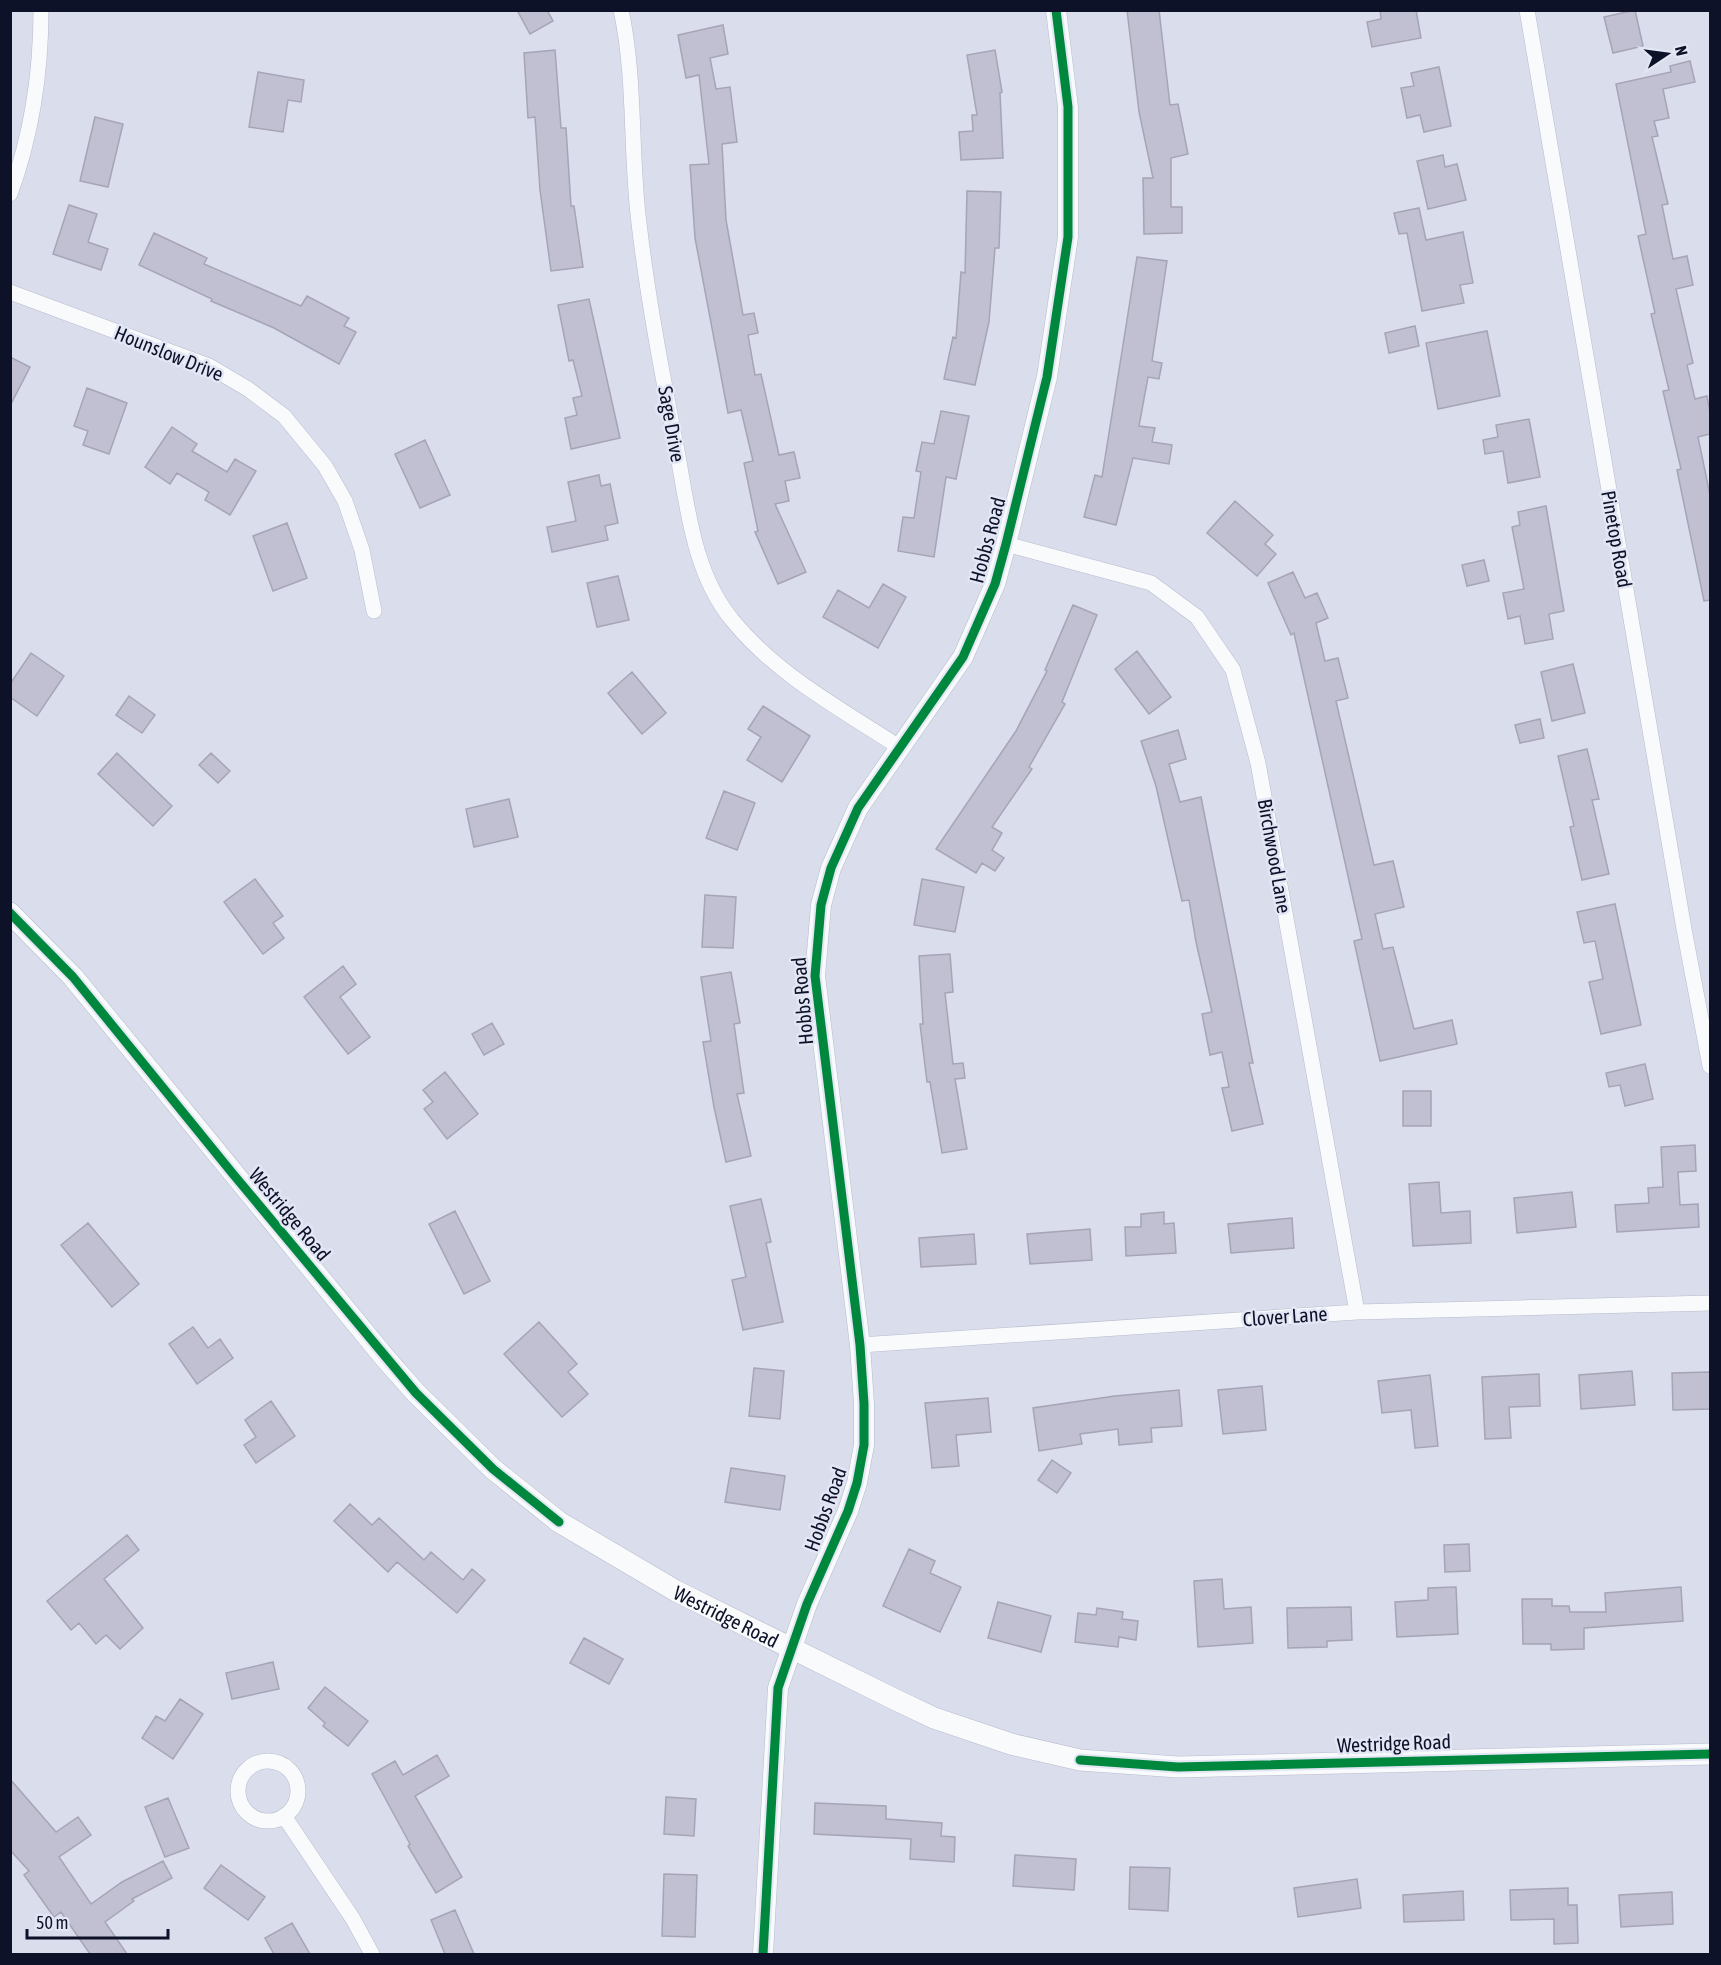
<svg xmlns="http://www.w3.org/2000/svg" width="1721" height="1965" viewBox="0 0 1721 1965" font-family="'Asap Condensed',sans-serif">
<style>
.building{fill:#c1bfd2;stroke:#a6a4b6;stroke-width:1.5}
.lines{fill:none;stroke-linecap:round;stroke-linejoin:round}
.minor-casing{stroke:#b7bbce;stroke-width:16}
.tertiary-casing{stroke:#b7bbce;stroke-width:21}
.secondary-casing{stroke:#b7bbce;stroke-width:22}
.minor{stroke:#f9fafc;stroke-width:15}
.tertiary{stroke:#f9fafc;stroke-width:20}
.secondary{stroke:#f9fafc;stroke-width:21}
.cycleway-casing{stroke:#e3e6f4;stroke-width:13}
.cycleway{stroke:#00873e;stroke-width:9}
.labels{text-anchor:middle;dominant-baseline:central;stroke-width:5;stroke-linejoin:round;paint-order:stroke}
.street-label{font-size:20px;fill:#0e1229;stroke:#e3e6f4}
</style>
<rect width="100%" height="100%" fill="#daddeb"/>
<path class="building" d="M517 10H547L553 21 530 34Z
M1127 10H1159L1170 105 1178 104 1188 154 1171 158V207H1182V233L1144 234 1143 178H1153L1139 112Z
M1380 10H1416L1421 38 1372 47 1367 22 1381 19Z
M1635 10 1643 46 1613 53 1604 17Z
M723 25 728 54 710 58 716 89 730 87 737 142 722 144 726 220 743 315 754 313 758 333 748 335 755 375 761 374 779 455 794 452 800 478 785 481 789 501 775 504 806 572 778 584 755 532 758 531 744 463 753 461 741 410 728 413 695 238 690 165 709 164 699 75 686 78 678 35Z
M555 50 561 128H566L571 206H574L583 267 551 271 540 190 535 117 528 118 524 53Z
M995 50 1002 92 1000 93 1003 158 961 160 959 132 973 131 972 115H977L967 55Z
M1690 61 1695 82 1663 89 1669 118 1654 121 1658 136 1652 137 1668 204 1662 205 1673 259 1687 256 1693 285 1676 289 1693 363 1687 365 1695 399 1707 396 1710 412V434L1698 437 1710 495V600L1704 601 1677 470 1681 469 1663 391 1669 390 1651 314 1655 313 1638 236 1646 234 1616 84 1671 72 1670 66Z
M1439 67 1451 126 1424 132 1420 115 1407 118 1401 88 1414 86 1411 73Z
M258 72 304 80 301 102 288 100 283 132 249 127Z
M95 117 123 124 108 187 80 181Z
M1443 155 1445 167 1457 164 1466 200 1428 209 1417 161Z
M967 191 1001 192 999 248H995L989 322 975 385 944 379 953 337 956 338 961 272 965 273Z
M69 205 97 214 88 242 108 249 101 270 53 254Z
M1419 208 1426 240 1463 232 1473 283 1460 285 1464 303 1422 311 1407 233 1399 234 1394 213Z
M154 233 207 258 204 264 301 306 307 296 349 318 344 326 356 332 339 364 274 328 211 301 212 299 139 265Z
M1137 257 1167 261 1152 361 1162 363 1159 379 1148 377 1139 426 1155 428 1152 442 1172 445 1169 464 1133 458 1116 525 1084 517 1095 475 1102 477Z
M589 299 620 438 571 449 565 418 577 415 573 398 582 396 573 360 569 361 558 305Z
M1415 326 1419 346 1389 353 1385 333Z
M1487 331 1500 396 1438 409 1426 343Z
M10 357 30 367 10 406Z
M87 388 127 403 109 454 83 445 88 431 74 426Z
M941 411 969 416 956 479 946 477 934 557 898 551 903 517 914 518 921 472 916 471 922 442 934 444Z
M1529 419 1540 477 1508 483 1503 451 1485 454 1483 440 1498 437 1496 425Z
M172 427 197 444 192 451 227 472 235 459 256 471 230 515 205 500 209 492 177 473 170 484 145 467Z
M425 440 450 495 420 508 395 454Z
M599 475 601 486 610 484 618 523 605 526 608 540 552 552 547 527 576 521 568 482Z
M1235 501 1273 535 1265 544 1276 554 1257 576 1207 533Z
M1546 506 1564 611 1549 614 1553 639 1525 644 1520 616 1508 619 1503 593 1524 589 1512 527 1520 525 1518 512Z
M287 523 307 578 273 591 253 536Z
M1484 560 1489 581 1467 586 1462 565Z
M1293 572 1305 598 1317 593 1328 618 1316 623 1325 661 1338 658 1348 698 1336 701 1374 865 1393 861 1404 907 1375 914 1383 949 1393 947 1414 1029 1452 1020 1457 1044 1380 1061 1354 941 1362 939 1294 633 1291 635 1268 583Z
M618 576 629 620 597 627 587 583Z
M883 584 906 597 878 648 823 617 838 590 869 608Z
M1073 605 1097 615 1062 702 1065 704 1029 767 1032 769 992 827 1002 833 992 850 1004 858 995 871 982 863 976 873 936 849 1016 731 1047 671 1045 670Z
M1137 651 1171 697 1149 714 1115 669Z
M31 653 64 676 37 716 10 697V684Z
M1573 664 1585 713 1552 721 1541 672Z
M632 672 666 713 642 734 608 693Z
M129 696 155 715 142 733 116 715Z
M763 706 810 736 782 782 747 760 761 737 748 729Z
M1540 719 1544 738 1520 743 1515 725Z
M1178 730 1186 759 1169 764 1180 802 1201 797 1253 1063H1249L1263 1124 1232 1131 1222 1088 1229 1087 1222 1052 1210 1055 1202 1014 1212 1012 1196 942 1189 900 1182 901 1156 786 1141 741Z
M1587 749 1599 799 1592 800 1609 874 1582 880 1570 827 1574 826 1558 756Z
M117 753 172 806 153 826 98 774Z
M211 753 230 771 218 783 199 765Z
M724 791 755 803 737 850 706 838Z
M509 799 518 837 474 847 466 809Z
M255 879 283 916 273 923 284 938 263 954 224 902Z
M922 879 964 887 955 932 914 925Z
M705 895 736 897 733 948 702 947Z
M1615 904 1641 1025 1601 1034 1589 982 1603 979 1595 941 1584 943 1577 912Z
M950 954 953 992 945 993 953 1064 963 1063 965 1078 955 1079 967 1149 942 1153 930 1082H927L920 1024H923L919 956Z
M343 966 356 984 340 997 370 1037 348 1054 304 997Z
M731 972 740 1023 734 1024 744 1093 737 1094 751 1156 726 1162 714 1107 703 1042 711 1041 701 977Z
M492 1023 504 1044 484 1055 472 1034Z
M1645 1064 1653 1099 1625 1106 1620 1085 1609 1087 1606 1073Z
M445 1072 478 1114 447 1139 424 1109 433 1102 423 1090Z
M1403 1091H1431V1126H1403Z
M1695 1145 1696 1171 1678 1172 1680 1205 1698 1204 1699 1227 1617 1232 1615 1205 1649 1203 1648 1188 1663 1187 1661 1147Z
M1439 1182 1441 1213 1470 1211 1471 1243 1413 1246 1409 1184Z
M1572 1192 1576 1227 1517 1233 1514 1198Z
M761 1199 771 1242 766 1243 783 1322 743 1330 732 1280 746 1277 730 1206Z
M455 1211 490 1281 464 1294 429 1224Z
M1164 1212V1224L1174 1223 1176 1253 1126 1256 1125 1227H1141V1214Z
M1292 1218 1294 1248 1231 1253 1228 1224Z
M88 1223 139 1284 112 1307 61 1245Z
M1090 1229 1092 1260 1030 1264 1027 1234Z
M974 1234 976 1264 921 1267 919 1238Z
M539 1322 577 1364 568 1372 588 1394 562 1417 504 1354Z
M193 1327 208 1348 220 1339 233 1358 197 1384 169 1344Z
M754 1368 784 1371 780 1419 749 1416Z
M1632 1371 1635 1405 1581 1409 1579 1375Z
M1710 1372V1409L1673 1410 1672 1373Z
M1539 1374 1540 1406 1509 1407 1511 1438 1485 1439 1482 1377Z
M1430 1375 1438 1446 1415 1448 1411 1410 1382 1413 1378 1381Z
M1262 1386 1266 1430 1223 1434 1218 1390Z
M1179 1390 1182 1426 1151 1428 1152 1442 1119 1445 1118 1429 1080 1434 1082 1444 1039 1451 1033 1408 1115 1396Z
M988 1398 991 1432 956 1435 959 1466 932 1468 925 1403Z
M271 1401 295 1436 256 1463 244 1445 256 1437 245 1420Z
M1052 1460 1071 1473 1057 1493 1038 1480Z
M731 1468 785 1476 780 1510 725 1502Z
M350 1504 372 1525 379 1518 424 1560 431 1552 463 1580 472 1569 485 1580 457 1613 397 1562 388 1572 334 1521Z
M127 1535 139 1550 104 1579 143 1628 120 1649 106 1635 96 1644 79 1623 71 1630 47 1601Z
M1469 1544 1470 1571 1445 1572 1444 1545Z
M909 1549 935 1561 930 1573 961 1587 940 1632 883 1606Z
M1222 1579 1224 1609 1251 1607 1253 1643 1198 1647 1194 1581Z
M1456 1587 1458 1634 1397 1637 1395 1602 1428 1600V1588Z
M1681 1587 1683 1621 1584 1628V1649L1551 1650V1644H1523L1522 1599H1552V1606H1569L1570 1612H1606L1605 1593Z
M998 1602 1051 1616 1041 1652 988 1638Z
M1351 1607 1352 1640 1327 1641V1647L1288 1648 1287 1608Z
M1097 1608 1123 1612 1122 1619 1138 1621 1136 1640 1119 1637 1118 1647 1075 1642 1078 1613 1096 1615Z
M584 1638 623 1659 609 1684 570 1663Z
M273 1662 279 1689 232 1699 226 1673Z
M325 1687 368 1721 348 1746 323 1726 325 1723 308 1708Z
M180 1699 203 1714 173 1759 142 1738 156 1716 165 1721Z
M437 1755 449 1776 415 1796 462 1877 436 1893 408 1846 410 1844 372 1774 395 1761 403 1775Z
M10 1779 56 1832 78 1817 91 1835 59 1857 91 1904 122 1882 163 1861 172 1878 132 1899 134 1901 105 1922 127 1954H90L61 1912 54 1917 24 1875 29 1871 10 1850Z
M666 1797 696 1799 694 1836 664 1834Z
M168 1798 189 1848 165 1857 145 1807Z
M815 1803 886 1806V1819L942 1823 941 1836 955 1837 954 1862 910 1859 911 1839 814 1834Z
M1015 1855 1076 1859 1074 1890 1013 1886Z
M221 1865 265 1897 248 1920 204 1888Z
M1130 1867 1170 1868 1168 1911 1129 1909Z
M664 1874 697 1875 695 1937 662 1936Z
M1357 1879 1361 1908 1298 1917 1294 1888Z
M1568 1888V1905H1577L1578 1943 1554 1944V1919L1511 1920 1510 1890Z
M1463 1891 1464 1920 1404 1922 1403 1895Z
M1672 1892 1673 1924 1621 1927 1619 1895Z
M455 1910 474 1954H445L431 1920Z
M292 1923 310 1954H274L265 1938Z"/>
<g class="lines">
<defs>
<path id="minor" d="M621 10C636 79 630 153 639 223 648 301 663 378 678 456 688 512 695 576 733 621 777 675 841 709 899 747
M1527 10 1684 929 1710 1066
M10 194C32 134 41 74 41 10
M10 292 209 366 248 389 284 416 325 466 345 501 362 550 374 611
M1006 544 1151 583 1197 617 1233 670 1258 763 1357 1312
M860 1345 1357 1312 1710 1303
M238 1791a30 30 0 1 1 60 0a30 30 0 1 1-60 0Z
M284 1816 353 1919 372 1954"/>
<path id="tertiary" d="M763 1954 778 1688 807 1604 848 1511 857 1483 864 1445V1404L860 1345 815 976 821 905 831 868 858 808 963 657 995 584 1006 544 1047 377 1068 237V107L1056 10"/>
<g id="secondary">
<path id="s1" d="M10 913 73 977 385 1358 416 1393 493 1469 559 1522 676 1591 894 1699 934 1718 1011 1744 1080 1760 1178 1767 1710 1754"/>
</g>
</defs>
<use href="#minor" class="minor-casing"/>
<use href="#tertiary" class="tertiary-casing"/>
<use href="#secondary" class="secondary-casing"/>
<use href="#minor" class="minor"/>
<use href="#tertiary" class="tertiary"/>
<use href="#secondary" class="secondary"/>
<defs>
<path id="cycleway" d="M10 913 73 977 233 1174 416 1393 493 1469 559 1522
M1080 1760 1178 1767 1710 1754
M763 1954 778 1688 807 1604 848 1511 857 1483 864 1445V1404L860 1345 815 976 821 905 831 868 858 808 963 657 995 584 1006 544 1047 377 1068 237V107L1056 10"/>
</defs>
<use href="#cycleway" class="cycleway-casing"/>
<use href="#cycleway" class="cycleway"/>
</g>
<g class="labels">
<g class="street-label">
<text transform="translate(169 353) rotate(22)">Hounslow Drive</text>
<text transform="translate(672 424) rotate(80)">Sage Drive</text>
<text transform="translate(1617 539) rotate(80)">Pinetop Road</text>
<text transform="translate(987 540) rotate(-75)">Hobbs Road</text>
<text transform="translate(1275 856) rotate(80)">Birchwood Lane</text>
<text transform="translate(802 1001) rotate(-95)">Hobbs Road</text>
<text transform="translate(290 1214) rotate(50)">Westridge Road</text>
<text transform="translate(1285 1316) rotate(-4)">Clover Lane</text>
<text transform="translate(825 1509) rotate(-70)">Hobbs Road</text>
<text stroke="none"><textPath href="#s1" startOffset="1014">Westridge Road</textPath></text>
<text transform="translate(1394 1743) rotate(-2)">Westridge Road</text>
</g>
</g>
<rect width="1721" height="1965" fill="none" stroke="#0e1229" stroke-width="24"/>
<g transform="translate(1667 54) rotate(77)" stroke="#e3e6f4" stroke-width="4.5" paint-order="stroke">
<path d="M0-4.5L10 22L0 15L-10 22Z" fill="#0e1229"/>
<text y="-9" font-size="16" font-weight="bold" text-anchor="middle" fill="#0e1229">N</text>
</g>
<path d="M27 1929v9h141v-9" fill="none" stroke="#0e1229" stroke-width="3"/>
<text x="36" y="1929" font-size="18" fill="#0e1229" stroke="#e3e6f4" stroke-width="4.5" paint-order="stroke">50 m</text>
</svg>
